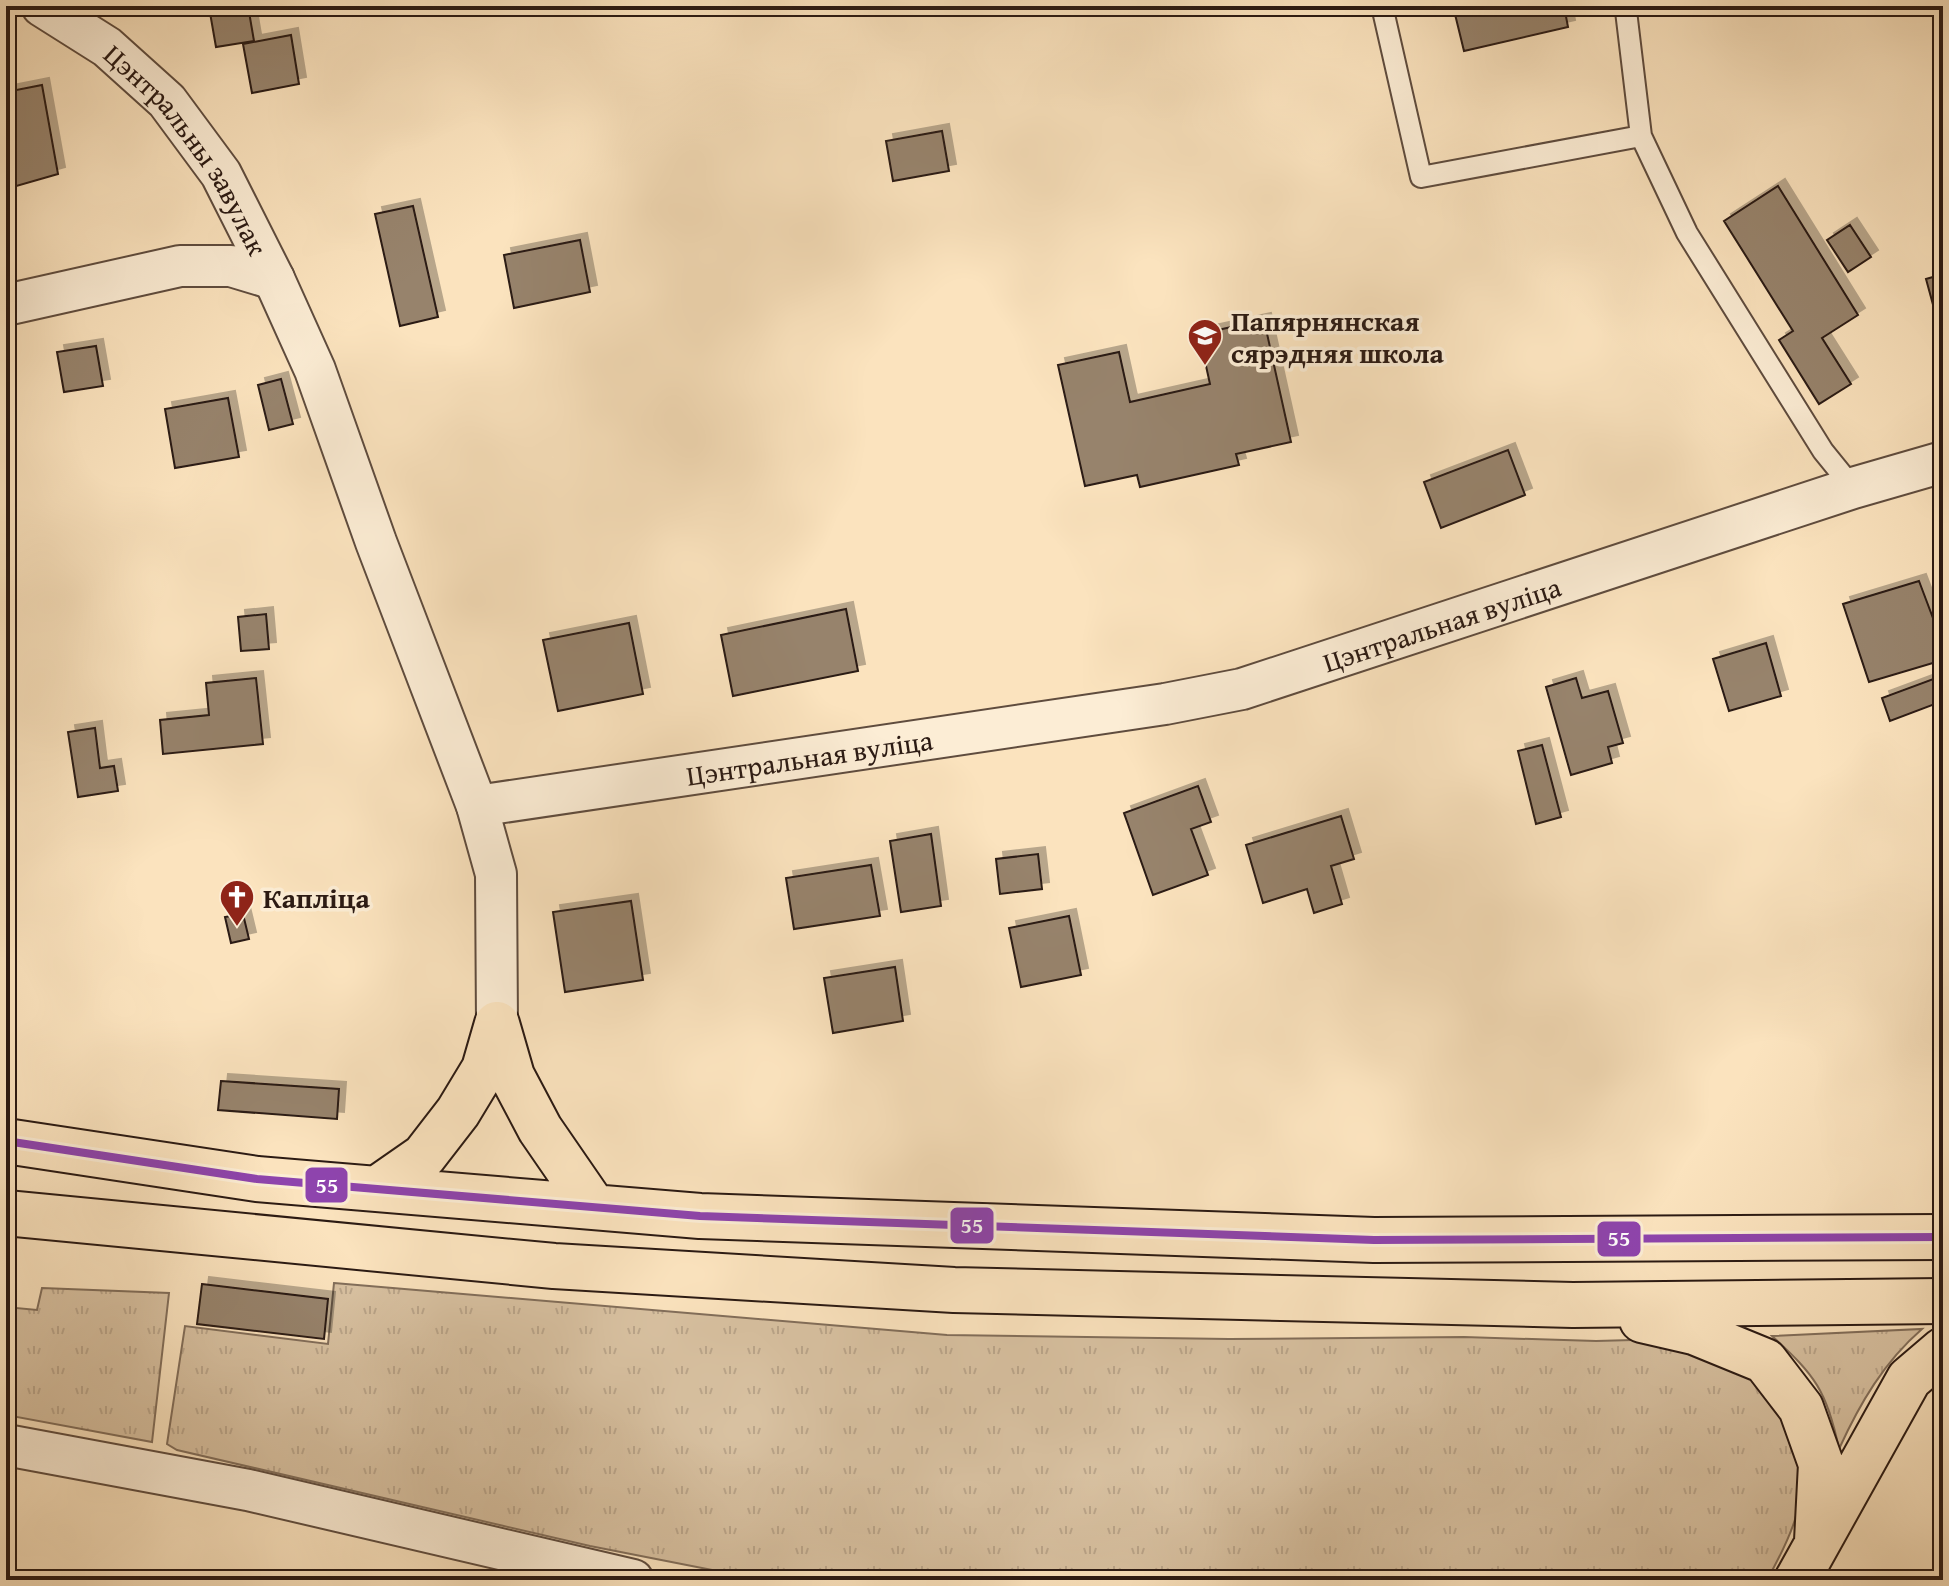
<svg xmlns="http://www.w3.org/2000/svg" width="1949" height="1586" viewBox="0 0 1949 1586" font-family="'Gentium Book Plus',serif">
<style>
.grass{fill:url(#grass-tufts);stroke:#826e5a;stroke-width:2}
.building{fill:#97836c;stroke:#2b1a13;stroke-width:2;filter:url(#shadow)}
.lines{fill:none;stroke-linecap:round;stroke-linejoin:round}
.service-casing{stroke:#5f4c3e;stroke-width:24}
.minor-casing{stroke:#5f4c3e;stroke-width:44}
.trunk-casing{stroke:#2b1a13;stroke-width:48}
.service{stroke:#fcedd5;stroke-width:20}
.minor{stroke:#fcedd5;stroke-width:40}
.trunk{stroke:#fbe3be;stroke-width:44}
.bus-1-casing{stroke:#fcedd5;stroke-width:14}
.bus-1{stroke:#8e44ad;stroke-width:8}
.labels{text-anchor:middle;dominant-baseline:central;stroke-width:7;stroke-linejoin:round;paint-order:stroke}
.street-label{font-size:28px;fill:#2b1a13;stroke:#fcedd5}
.poi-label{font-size:28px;font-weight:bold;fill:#2b1a13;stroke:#fcedd5;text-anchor:start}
.line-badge{stroke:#fcedd5;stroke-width:3}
.badge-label{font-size:22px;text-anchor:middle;font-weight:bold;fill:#fff}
</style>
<defs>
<pattern id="grass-tufts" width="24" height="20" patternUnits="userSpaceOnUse" patternTransform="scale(2)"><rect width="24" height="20" fill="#d8c1a1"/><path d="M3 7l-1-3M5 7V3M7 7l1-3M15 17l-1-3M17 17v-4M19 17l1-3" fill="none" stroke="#baa58a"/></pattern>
<filter id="shadow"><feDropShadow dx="7" dy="-7" stdDeviation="0" flood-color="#0004"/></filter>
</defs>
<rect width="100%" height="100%" fill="#fbe3be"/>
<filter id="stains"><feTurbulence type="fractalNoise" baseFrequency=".0025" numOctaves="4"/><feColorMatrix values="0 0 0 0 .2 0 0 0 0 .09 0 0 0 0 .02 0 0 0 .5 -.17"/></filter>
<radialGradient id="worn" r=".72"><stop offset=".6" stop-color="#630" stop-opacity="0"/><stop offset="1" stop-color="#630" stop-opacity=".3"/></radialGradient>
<path class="grass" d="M334 1283 947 1335 1229 1339 1464 1337 1596 1341 1670 1339 1772 1388C1780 1411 1791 1434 1798 1457 1810 1500 1787 1544 1767 1580H763L590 1546 177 1450 167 1444 185 1326 328 1344Z
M42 1288 169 1293 152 1442 6 1415V1307L37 1310Z
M1922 1329C1884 1362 1860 1403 1839 1449 1827 1391 1815 1375 1772 1336Z"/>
<path class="building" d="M248 6 254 41 216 47 209 7Z
M1453 6H1564L1568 27 1464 51Z
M291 35 299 84 252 93 243 44Z
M42 85 58 174 6 189V92Z
M942 131 949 171 893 181 886 141Z
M1778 186 1858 315 1822 338 1851 384 1819 404 1779 340 1793 331 1724 221Z
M413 206 438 317 400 326 375 214Z
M1850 225 1871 257 1848 272 1827 240Z
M580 240 590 292 514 308 504 255Z
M1943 274V322L1938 323 1926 279Z
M1264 320 1291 442 1236 454 1239 465 1140 487 1137 475 1085 486 1058 365 1119 352 1130 402 1210 384 1199 334Z
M96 346 103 386 64 392 57 352Z
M281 379 293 424 269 430 258 385Z
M228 398 239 457 175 468 165 409Z
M1508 450 1525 495 1441 528 1424 482Z
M1919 581 1936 626 1943 629V660L1869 682 1843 604Z
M846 609 858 671 733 696 721 635Z
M266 614 269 649 241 651 238 617Z
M629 623 643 694 558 711 543 640Z
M1766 643 1781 696 1729 711 1713 659Z
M256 678 263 744 163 754 160 720 209 715 206 683Z
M1576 678 1582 698 1608 691 1623 743 1608 747 1612 763 1571 775 1546 687Z
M1936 678 1943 701 1890 721 1882 698Z
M95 728 100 768 114 766 118 791 78 797 68 732Z
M1542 745 1561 817 1536 824 1518 751Z
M1198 786 1211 822 1191 829 1208 875 1153 895 1124 813Z
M1341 816 1354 859 1331 866 1342 904 1314 913 1307 889 1263 903 1246 845Z
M931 834 941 906 901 912 890 841Z
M1038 854 1042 889 1000 894 996 859Z
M871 865 880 916 794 929 786 878Z
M631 901 643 980 565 992 553 912Z
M243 914 249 939 231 943 225 917Z
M1069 916 1081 975 1021 987 1009 928Z
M895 967 903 1021 833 1033 824 978Z
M221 1081 339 1089 337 1119 218 1110Z
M202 1284 328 1299 324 1339 197 1324Z"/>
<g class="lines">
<defs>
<path id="service" d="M1382 6 1421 177 1641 136
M1626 11 1641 136 1687 233 1823 451 1853 488"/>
<g id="minor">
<path id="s1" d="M42 6 107 47 167 101 221 174 274 279 315 370 376 542 477 806 496 874 497 1024"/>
<path d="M6 305 180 266H231L274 279"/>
<path id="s2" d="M477 806 1165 704 1242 689 1853 488 1943 462"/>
<path d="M6 1445 248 1490 633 1580"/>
</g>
<path id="trunk" d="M497 1024 512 1076 540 1129 593 1206
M6 1141 257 1179 700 1216 1374 1240 1943 1237
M378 1188 424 1156 458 1112 484 1069 497 1024
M6 1213 554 1266 954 1290 1573 1305 1943 1301
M1642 1320 1694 1332 1765 1361 1801 1408 1821 1464 1817 1541
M1797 1580 1909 1379 1943 1350"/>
</defs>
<use href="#service" class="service-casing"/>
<use href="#minor" class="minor-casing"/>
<use href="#trunk" class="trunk-casing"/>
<use href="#service" class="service"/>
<use href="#minor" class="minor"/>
<use href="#trunk" class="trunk"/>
<defs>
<path id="bus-1" d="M6 1141 257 1179 700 1216 1374 1240 1943 1237"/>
</defs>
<use href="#bus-1" class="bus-1-casing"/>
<use href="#bus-1" class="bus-1"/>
</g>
<defs>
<symbol id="school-pin" viewBox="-11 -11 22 30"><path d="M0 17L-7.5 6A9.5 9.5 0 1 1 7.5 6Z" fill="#8f2418" stroke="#fcedd5"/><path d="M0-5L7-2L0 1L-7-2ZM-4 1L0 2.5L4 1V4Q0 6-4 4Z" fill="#fff"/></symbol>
<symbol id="church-pin" viewBox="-11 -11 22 30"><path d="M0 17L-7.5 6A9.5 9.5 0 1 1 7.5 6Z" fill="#8f2418" stroke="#fcedd5"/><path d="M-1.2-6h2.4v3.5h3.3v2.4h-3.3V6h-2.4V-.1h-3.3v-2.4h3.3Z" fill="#fff"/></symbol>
</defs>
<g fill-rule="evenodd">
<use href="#school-pin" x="1185" y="316" width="40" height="54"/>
<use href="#church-pin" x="217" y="877" width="40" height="54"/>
</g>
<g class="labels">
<g class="street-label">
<text stroke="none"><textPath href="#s1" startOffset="208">Цэнтральны завулак</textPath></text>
<text stroke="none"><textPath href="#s2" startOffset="984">Цэнтральная вуліца</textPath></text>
<text stroke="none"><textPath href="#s2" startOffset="336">Цэнтральная вуліца</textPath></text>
</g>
<g class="poi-label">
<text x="1231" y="320">Папярнянская<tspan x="1231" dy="32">сярэдняя школа</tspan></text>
<text x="263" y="897">Капліца</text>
</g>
</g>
<g class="line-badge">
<rect x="304" y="1166" width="45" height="38" rx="8" fill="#8e44ad"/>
<rect x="949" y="1206" width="46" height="39" rx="8" fill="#8e44ad"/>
<rect x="1596" y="1220" width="46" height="38" rx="8" fill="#8e44ad"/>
</g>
<g class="badge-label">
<text x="327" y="1193">55</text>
<text x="972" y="1233">55</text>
<text x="1619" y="1246">55</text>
</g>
<rect width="1949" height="1586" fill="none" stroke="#fbe3be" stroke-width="32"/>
<rect x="8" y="8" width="1933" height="1570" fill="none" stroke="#2b1a13" stroke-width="4"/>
<rect x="16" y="16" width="1917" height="1554" fill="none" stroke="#2b1a13" stroke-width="2"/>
<rect width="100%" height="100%" filter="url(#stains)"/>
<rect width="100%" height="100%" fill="url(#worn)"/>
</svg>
